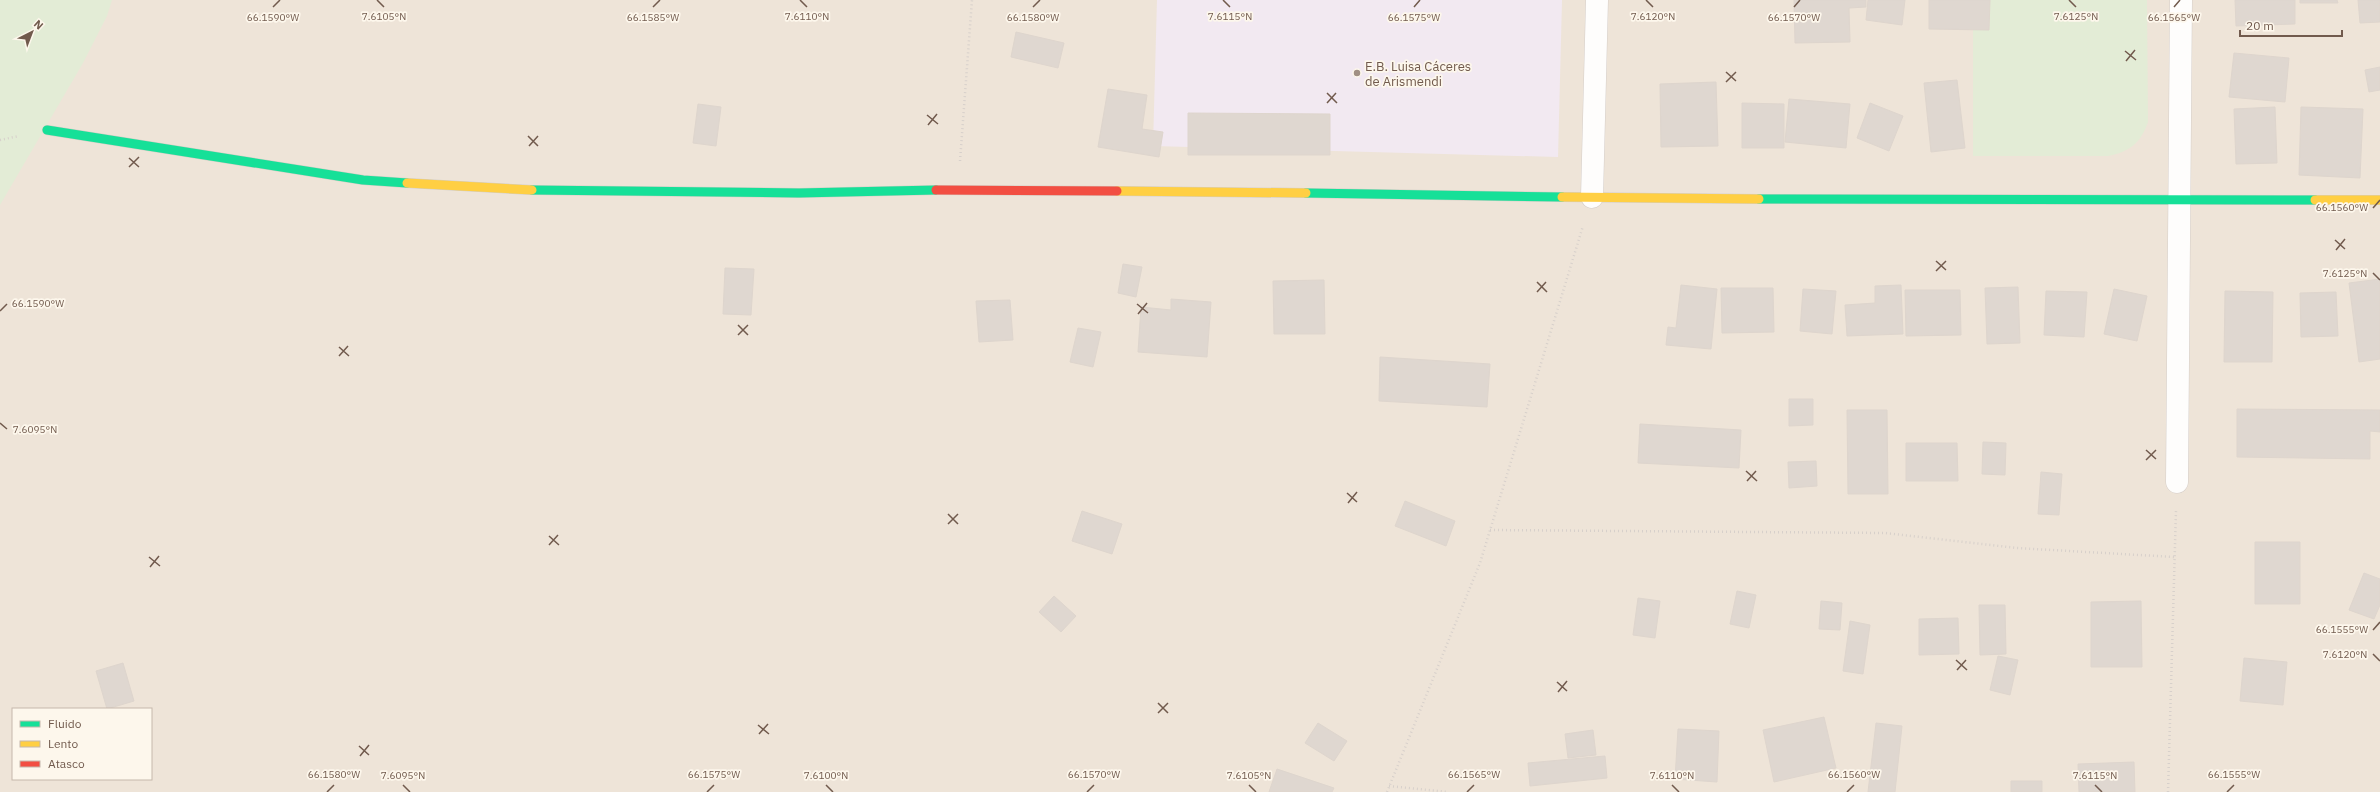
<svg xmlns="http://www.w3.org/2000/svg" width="2380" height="792" viewBox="0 0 2380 792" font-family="'IBM Plex Sans',sans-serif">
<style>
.residential{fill:#eee4d8;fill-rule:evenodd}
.education{fill:#f2e9f1}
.green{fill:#e3ecd6}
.building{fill:#dfd7d0;stroke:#ded5cd}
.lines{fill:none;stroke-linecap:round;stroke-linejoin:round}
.street-casing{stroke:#d5cec9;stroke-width:23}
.fast-casing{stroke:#d3cdc5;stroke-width:10}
.slow-casing{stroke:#d3cdc5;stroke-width:10}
.jam-casing{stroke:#d3cdc5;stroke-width:10}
.path{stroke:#d7d0cb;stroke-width:2.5;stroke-dasharray:1 3;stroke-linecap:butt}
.street{stroke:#fefdfc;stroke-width:22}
.fast{stroke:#16e098;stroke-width:9}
.slow{stroke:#ffcf43;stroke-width:9}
.jam{stroke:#f24e42;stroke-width:9}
.ticks{fill:none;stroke:#715a4d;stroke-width:1.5}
.poi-dot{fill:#a08f84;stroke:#fdf7ec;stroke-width:1.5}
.labels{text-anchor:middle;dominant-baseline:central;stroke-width:3.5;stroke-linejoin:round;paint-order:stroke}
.poi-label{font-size:13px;fill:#715a4d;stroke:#fdf7ec;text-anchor:start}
.ticks-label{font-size:10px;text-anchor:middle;fill:#715a4d;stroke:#fdf7ec;stroke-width:3.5;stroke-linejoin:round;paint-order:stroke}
</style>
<rect width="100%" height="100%" fill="#f6f1ea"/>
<path class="residential" d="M0 0H2380V792H0ZM13 709H151V779H13Z"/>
<path class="education" d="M1157 0H1562L1558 157 1153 146Z"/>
<path class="green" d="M0 0H112L107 16 83 63 0 205Z
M1973 0H2147L2148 122C2141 143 2129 152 2108 156H1973Z"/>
<path class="building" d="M1794 0H1866V7L1849 8 1850 42 1795 43Z
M1868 0H1905L1902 25 1866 20Z
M1929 0H1990L1989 30 1929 29Z
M2235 0H2295V24L2236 26Z
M2300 0H2337L2338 3H2300Z
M2358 0H2380V22L2360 23Z
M1016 32 1064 43 1058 68 1011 57Z
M2234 53 2289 58 2285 102 2229 97Z
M2380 67V90L2369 92 2365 70Z
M1957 80 1965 148 1931 152 1924 83Z
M1716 82 1718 146 1661 147 1660 84Z
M1108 89 1147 95 1142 129 1163 132 1159 157 1098 147Z
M1789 99 1850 104 1846 148 1785 142Z
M1742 103 1784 104V148H1742Z
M1870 103 1903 116 1889 151 1857 138Z
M698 104 721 107 716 146 693 143Z
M2275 107 2277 163 2236 164 2234 109Z
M2301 107 2363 109 2360 178 2299 175Z
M1188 113 1330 114V155H1188Z
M1123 264 1142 267 1136 297 1118 293Z
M725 268 754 269 751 315 723 314Z
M2380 279V359L2359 362 2349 283Z
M1324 280 1325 334H1274L1273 281Z
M1681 285 1717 289 1711 349 1666 345 1668 327 1676 328Z
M1901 285 1903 334 1847 336 1845 305 1875 303V286Z
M2018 287 2020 343 1987 344 1985 288Z
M1721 288H1773L1774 332 1722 333Z
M1803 289 1836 291 1832 334 1800 331Z
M2114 289 2147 296 2137 341 2104 334Z
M1905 290H1960L1961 335 1906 336Z
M2046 291 2087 292 2084 337 2044 335Z
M2225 291 2273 292 2272 362H2224Z
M2336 292 2338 336 2301 337 2300 293Z
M1171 299 1211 302 1207 357 1138 352 1141 307 1171 310Z
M1010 300 1013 340 979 342 976 301Z
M1078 328 1101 332 1093 367 1070 362Z
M1380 357 1490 364 1487 407 1379 401Z
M1789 399H1813V425L1789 426Z
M2237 409 2380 410V432L2370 431V459L2237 457Z
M1847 410H1887L1888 494H1848Z
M1640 424 1741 430 1739 468 1638 463Z
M1983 442 2006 443 2005 475 1982 474Z
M1906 443H1957L1958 481H1906Z
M1816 461 1817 486 1789 488 1788 462Z
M2041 472 2062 474 2059 515 2038 514Z
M1405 501 1455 521 1446 546 1395 526Z
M1082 511 1122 524 1112 554 1072 541Z
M2255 542H2300V604H2255Z
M2364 573 2380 579V605L2374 619 2349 610Z
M1737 591 1756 595 1749 628 1730 624Z
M1054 596 1076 616 1061 632 1039 612Z
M1638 598 1660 601 1655 638 1633 635Z
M1821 601 1842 603 1840 630 1819 629Z
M2141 601 2142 667H2091V602Z
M1979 605H2005L2006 654 1980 655Z
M1958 618 1959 654 1919 655V619Z
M1850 621 1870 625 1863 674 1843 671Z
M1998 656 2018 660 2010 695 1990 690Z
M2244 658 2287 662 2283 705 2240 701Z
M123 663 134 701 107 709 96 671Z
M1824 717 1836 768 1774 782 1763 730Z
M1318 723 1347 741 1334 761 1305 743Z
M1876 723 1902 726 1895 792H1868Z
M1678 729 1719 731 1717 782 1675 779Z
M1593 730 1596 755 1568 758 1565 734Z
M1605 756 1607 778 1530 786 1528 763Z
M2134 762 2135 792H2079L2078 764Z
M1277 769 1334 788 1332 792H1269Z
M2011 781H2042V792H2011Z"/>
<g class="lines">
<defs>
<path id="street" d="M1592 197 1597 0
M2177 482 2181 0"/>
<path id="fast" d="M47 130 363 180 407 183
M532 190 799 193 936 190
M1306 193 1562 197
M1759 199 2315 200"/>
<path id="slow" d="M407 183 532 190
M1117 191 1306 193
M1562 197 1759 199
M2315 200H2380"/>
<path id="jam" d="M936 190 1117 191"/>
</defs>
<use href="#street" class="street-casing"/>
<use href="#fast" class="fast-casing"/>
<use href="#slow" class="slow-casing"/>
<use href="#jam" class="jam-casing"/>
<path class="path" d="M0 140 19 136
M960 161 972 0
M1490 530 1885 533 2017 548 2174 557
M1389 786 1448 792
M1387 792 1480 563 1583 226
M2168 792 2176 510"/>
<use href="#street" class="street"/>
<use href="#fast" class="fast"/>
<use href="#slow" class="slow"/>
<use href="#jam" class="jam"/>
</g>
<path class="ticks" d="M377 0 384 7M800 0 807 7M1223 0 1230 7M1646 0 1653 7M2069 0 2076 7M273 7 280 0M653 7 660 0M1033 7 1040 0M1414 7 1420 0M1794 7 1800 0M2174 7 2180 0M2125 51 2136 60M2126 61 2135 50M1726 72 1736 81M1726 82 1736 72M1327 93 1337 103M1327 103 1336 93M927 115 938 124M928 125 937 114M528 136 538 146M529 146 538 136M129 158 139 167M129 167 139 157M2373 208 2380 200M2335 240 2345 249M2336 250 2345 239M1936 261 1946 270M1936 271 1946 261M2373 273 2380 280M1537 282 1547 292M1537 292 1546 282M1137 304 1148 313M0 311 7 304M1138 314 1147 303M738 325 748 335M738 335 748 325M339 347 349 356M339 356 348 346M0 423 7 429M2146 450 2156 459M2146 460 2156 450M1746 471 1757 481M1747 481 1756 471M1347 493 1357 502M1348 503 1357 492M948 514 958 524M948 524 958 514M549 536 559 545M549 545 558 535M149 557 160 566M150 567 159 556M2373 630 2380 622M2373 654 2380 661M1956 660 1967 670M1957 670 1966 660M1557 682 1567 691M1558 692 1567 681M1158 703 1168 713M1158 713 1168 703M758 725 769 734M759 734 768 724M359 746 369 755M360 756 369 745M403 785 410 792M826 785 833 792M1249 785 1256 792M1672 785 1679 792M2095 785 2102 792M327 792 334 785M707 792 714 785M1087 792 1094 785M1467 792 1474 785M1847 792 1854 785M2227 792 2234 785"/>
<circle class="poi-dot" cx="1357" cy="73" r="4"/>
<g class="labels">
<g class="poi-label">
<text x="1365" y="66">E.B. Luisa Cáceres<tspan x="1365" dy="15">de Arismendi</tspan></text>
</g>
</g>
<g class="ticks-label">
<text x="384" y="20">7.6105°N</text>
<text x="807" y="20">7.6110°N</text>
<text x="1230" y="20">7.6115°N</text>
<text x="1653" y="20">7.6120°N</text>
<text x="2076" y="20">7.6125°N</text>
<text x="273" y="21">66.1590°W</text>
<text x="653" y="21">66.1585°W</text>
<text x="1033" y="21">66.1580°W</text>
<text x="1414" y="21">66.1575°W</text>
<text x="1794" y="21">66.1570°W</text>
<text x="2174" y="21">66.1565°W</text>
<text x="2342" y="211">66.1560°W</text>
<text x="2345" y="277">7.6125°N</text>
<text x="38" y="307">66.1590°W</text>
<text x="35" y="433">7.6095°N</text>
<text x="2342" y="633">66.1555°W</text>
<text x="2345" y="658">7.6120°N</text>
<text x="334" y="778">66.1580°W</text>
<text x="714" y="778">66.1575°W</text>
<text x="1094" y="778">66.1570°W</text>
<text x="1474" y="778">66.1565°W</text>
<text x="1854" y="778">66.1560°W</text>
<text x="2234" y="778">66.1555°W</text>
<text x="403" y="779">7.6095°N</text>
<text x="826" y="779">7.6100°N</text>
<text x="1249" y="779">7.6105°N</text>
<text x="1672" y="779">7.6110°N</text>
<text x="2095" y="779">7.6115°N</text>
</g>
<rect x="12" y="708" width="140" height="72" fill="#fdf7ec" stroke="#c5b8ac"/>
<rect x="20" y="721" width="20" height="6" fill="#16e098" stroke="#c5b8ac"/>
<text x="48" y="728" font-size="12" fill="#715a4d">Fluido</text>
<rect x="20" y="741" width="20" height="6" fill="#ffcf43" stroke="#c5b8ac"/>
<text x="48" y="748" font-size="12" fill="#715a4d">Lento</text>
<rect x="20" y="761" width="20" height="6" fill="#f24e42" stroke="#c5b8ac"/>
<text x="48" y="768" font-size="12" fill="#715a4d">Atasco</text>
<g transform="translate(32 32) rotate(42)" stroke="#fdf7ec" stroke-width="3" paint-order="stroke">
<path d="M0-3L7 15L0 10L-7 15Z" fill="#715a4d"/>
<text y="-6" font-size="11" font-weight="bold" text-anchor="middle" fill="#715a4d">N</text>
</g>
<path d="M2240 30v6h102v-6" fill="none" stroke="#715a4d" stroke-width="2"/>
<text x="2246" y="30" font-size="12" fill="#715a4d" stroke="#fdf7ec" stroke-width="3" paint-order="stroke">20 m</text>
</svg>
